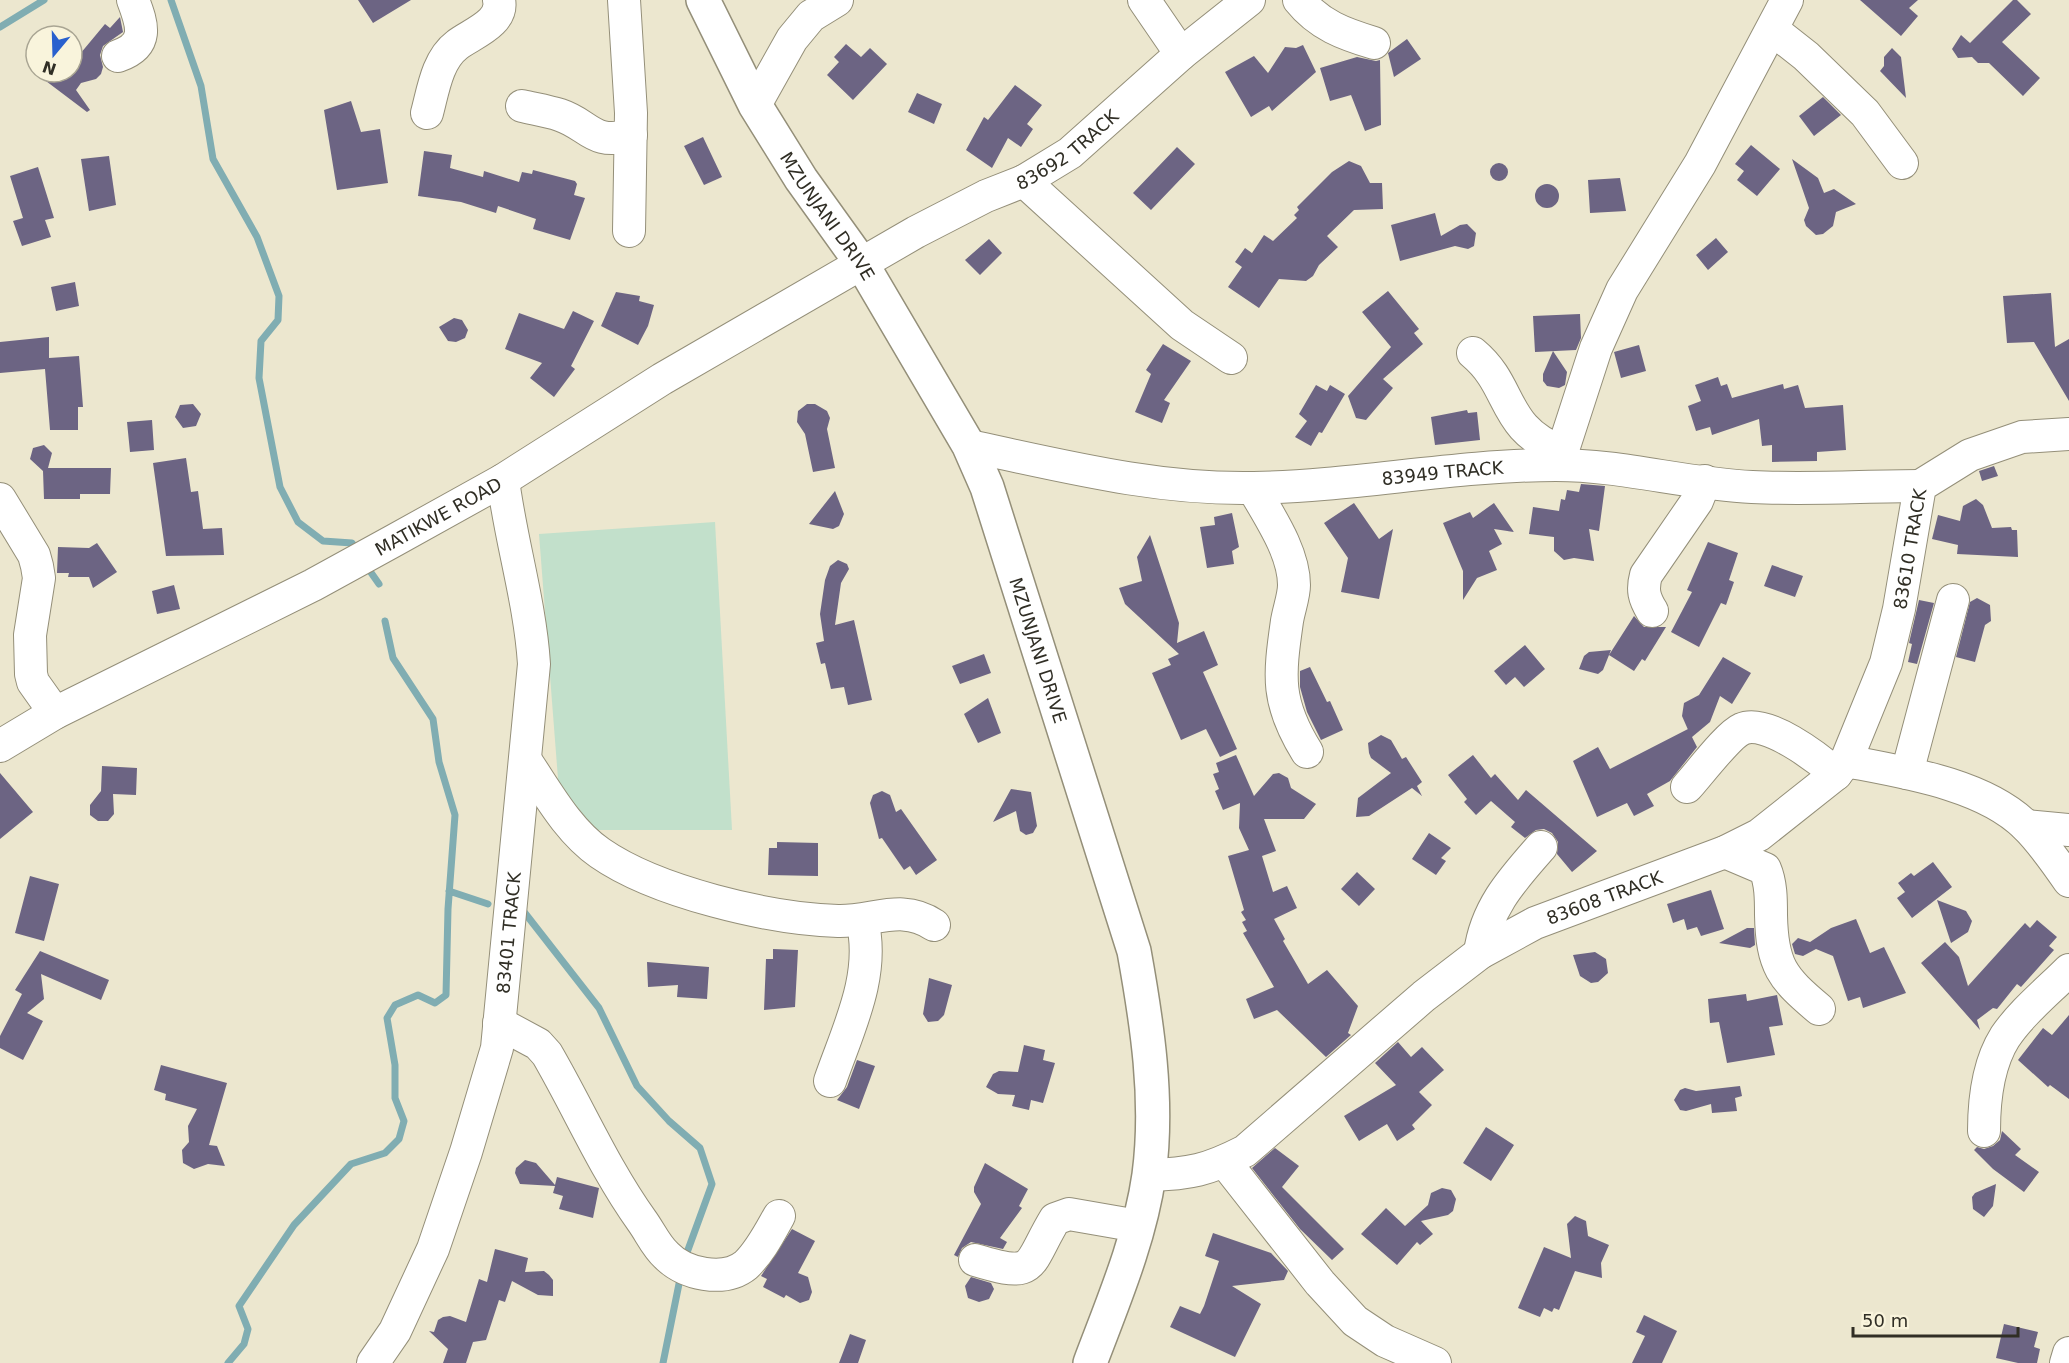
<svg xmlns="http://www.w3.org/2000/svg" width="2069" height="1363" viewBox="0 0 2069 1363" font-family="'DejaVu Sans',sans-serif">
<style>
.green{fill:#c2e0cb}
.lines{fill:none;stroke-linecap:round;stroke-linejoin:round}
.stream{stroke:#80adb2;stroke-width:7}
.building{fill:#6c6483}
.minor-casing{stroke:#948f79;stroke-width:34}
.major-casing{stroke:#948f79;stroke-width:36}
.minor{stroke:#fff;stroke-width:32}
.major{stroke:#fff;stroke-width:33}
.labels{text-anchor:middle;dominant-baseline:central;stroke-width:6;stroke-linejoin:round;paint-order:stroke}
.street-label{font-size:18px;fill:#302e25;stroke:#f9f4dc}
</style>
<rect width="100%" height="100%" fill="#ece7cf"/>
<path class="green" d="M715 522 732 830H562L539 534Z"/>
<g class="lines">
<path class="stream" d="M171 0 201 86 213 159 257 237 279 296 278 320 261 341 259 378 280 487 298 522 323 541 352 543 358 552
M0 27 44 0
M365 564 379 584
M449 891 488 904
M521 908 599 1008 637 1086 669 1121 700 1148 712 1184 685 1258
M228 1363 244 1344 248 1329 239 1306 294 1225 351 1164 385 1153 399 1139 404 1121 395 1098V1065L387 1018 395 1005 418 995 435 1003 446 995 448 909 455 815 439 762 433 719 393 658 385 621
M663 1363 681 1274"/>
</g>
<path class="building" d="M358 0H411L373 23Z
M1860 0H1918L1909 8 1918 16 1901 36Z
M2013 0H2017L2031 14 2002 42 2040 78 2023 96 1989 63H1978L1972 57 1958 58 1952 49 1961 35 1970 43Z
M120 17 123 32 103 46 100 55 103 67 101 74 96 79 81 83 76 90 90 110 87 112 34 72H72V47L80 54 105 24 110 28Z
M1407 39 1421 59 1394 77 1388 53Z
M846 44 861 57 870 48 887 64 853 100 827 75 839 62 834 57Z
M1303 45 1316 72 1272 111 1269 106 1251 117 1225 72 1254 56 1268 73 1285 47 1296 48Z
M1892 48 1901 57 1906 98 1880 71 1884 66V57Z
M1357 57 1376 61 1380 60 1381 125 1365 131 1351 95 1330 101 1320 68Z
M1015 85 1042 105 1027 124 1033 129 1021 147 1008 138 992 168 966 150 984 117 988 120Z
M917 93 942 104 934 124 908 112Z
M1823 97 1841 115 1814 136 1799 116Z
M351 101 361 132 380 129 388 183 337 190 324 110Z
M703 137 722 177 704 185 684 146Z
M1751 145 1780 169 1757 196 1737 180 1744 171 1735 164Z
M1177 147 1195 164 1151 210 1133 193Z
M424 151 452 155 450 168 483 177 484 171 519 182 522 172 532 174 533 170 575 181 577 184 574 195 585 198 570 240 533 229 536 219 498 206 496 213 461 202 418 196Z
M109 156 116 205 89 211 81 159Z
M1792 159 1818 178 1824 193 1834 189 1856 204 1836 212 1833 226 1823 234 1816 235 1806 226 1804 220 1809 208Z
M1349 161 1361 166 1370 183H1382L1383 209 1354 210 1327 236 1338 247 1319 265 1313 276 1306 281 1279 279 1259 308 1228 287 1242 267 1235 262 1245 248 1252 253 1264 235 1273 241 1297 218 1294 215 1299 210 1297 207 1332 172Z
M1490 172a9 9 0 1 1 18 0a9 9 0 1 1-18 0Z
M38 167 54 218 45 220 51 237 22 246 13 221 23 218 10 176Z
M1620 178 1626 211 1590 213 1588 180Z
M1535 196a12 12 0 1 1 24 0a12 12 0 1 1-24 0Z
M1435 213 1441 236 1460 225 1467 224 1476 233 1474 246 1468 249 1455 246 1400 261 1391 225Z
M1716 238 1728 252 1708 270 1696 255Z
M989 239 1002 253 980 275 965 260Z
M75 282 79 306 56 311 51 287Z
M1388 291 1419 329 1414 333 1423 344 1383 379 1393 388 1366 420 1356 418 1348 396 1391 347 1362 312Z
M616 292 640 296 639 301 654 305 648 326 638 345 601 326Z
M2051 293 2055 347 2069 339V401L2034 342 2007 343 2003 296Z
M573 311 594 321 571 366 575 369 554 397 530 378 542 363 505 349 519 313 564 329Z
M1580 314 1581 338 1576 350 1535 352 1533 316Z
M454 318 462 320 468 330 465 338 456 342 448 341 439 327Z
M49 337V358L79 356 83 407H78V430H50L45 369 0 373V342Z
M1163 344 1191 361 1164 400 1170 403 1162 423 1135 412 1151 374 1146 370Z
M1639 345 1646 371 1621 378 1614 352Z
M1553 351 1567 372 1565 385 1559 388 1547 386 1543 381V374Z
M1718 377 1721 386 1727 384 1732 398 1783 384 1784 389 1798 385 1805 408 1843 405 1846 450 1817 452V461L1772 462V445L1762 446 1759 419 1712 435 1710 427 1696 431 1688 406 1701 401 1695 385Z
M1316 385 1327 391 1330 385 1345 394 1322 433 1319 432 1311 446 1295 437 1307 421 1299 414Z
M193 404 201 414 196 426 183 428 175 417 180 405Z
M807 404H815L827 411 830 418 827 429 835 468 813 472 805 434 797 422 798 411Z
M1467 410 1468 413 1477 412 1480 440 1435 445 1431 417Z
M152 420 154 450 130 452 127 422Z
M44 445 52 453 48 468H111L110 494H80V499H44L43 471 30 459 33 448Z
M186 458 191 492 198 491 203 529 222 528 224 555 166 556 153 463Z
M1994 466 1998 476 1982 481 1979 471Z
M1581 484 1605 486 1599 531 1589 529 1594 561 1574 558 1564 560 1554 551V537L1529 534 1533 507 1559 511 1561 499 1565 500 1567 490 1579 492Z
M835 491 844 514 839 526 833 529 809 524Z
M1976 499 1983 505 1992 528 2011 527 2012 530H2017L2018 557 1957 554 1958 545 1932 539 1938 515 1960 521 1963 506Z
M1354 503 1379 539 1393 529 1379 599 1341 592 1348 558 1324 523Z
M1494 503 1514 532 1494 529 1502 544 1489 551 1497 570 1477 578 1463 600V571L1443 523 1470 512 1473 518Z
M1232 513 1239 547 1232 551 1234 564 1207 568 1200 527 1215 525 1214 517Z
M1150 535 1179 623 1177 643 1204 631 1218 665 1203 672 1237 749 1220 757 1206 729 1181 740 1152 673 1171 665 1168 659 1179 654 1125 604 1119 588 1142 581 1137 557Z
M1708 542 1738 553 1729 580 1734 582 1726 605 1721 603 1699 647 1671 632 1692 592 1687 590Z
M97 543 117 572 93 588 89 577H68L69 573H57L58 547 89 548Z
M838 560 847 564 849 569 841 583 835 625 854 620 872 700 848 705 844 687 831 689 825 663 821 664 816 643 824 641 820 614 825 580 830 566Z
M1772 565 1803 576 1795 597 1764 586Z
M174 585 180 609 157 614 152 591Z
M1977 598 1990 605 1991 621 1985 625 1975 662 1956 657 1970 602Z
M1919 600 1934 603 1917 664 1908 662 1912 644 1909 643Z
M1634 616 1644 627H1666L1645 661 1642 659 1634 671 1609 655Z
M1525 645 1545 669 1524 687 1515 677 1506 685 1494 671Z
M1611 650 1603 670 1598 674 1579 669 1584 656 1589 652Z
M984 654 991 673 960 684 952 666Z
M1723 657 1751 673 1732 704 1720 696 1710 722 1692 737 1697 747 1670 781 1647 794 1654 806 1634 816 1627 803 1597 817 1573 761 1598 747 1610 769 1688 729 1689 732 1682 716 1684 703 1699 695Z
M1310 667 1327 702 1330 701 1343 730 1321 740 1307 712 1300 687V671Z
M988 698 1001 733 978 743 964 714Z
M1381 735 1391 740 1402 759 1406 757 1422 782 1417 786 1422 796 1412 788 1369 816 1356 817 1358 798 1391 773 1371 758 1369 753 1368 743Z
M1236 755 1254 796 1273 774 1279 773 1288 778 1291 788 1316 804 1304 819H1264L1276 851 1262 856 1273 892 1287 886 1297 908 1274 919 1285 939 1283 941 1308 984 1327 970 1358 1006 1348 1033 1351 1035 1326 1057 1277 1010 1254 1019 1246 999 1274 987 1243 933 1247 931 1242 922 1246 920 1241 912 1244 910 1228 856 1249 850 1239 828 1240 803 1223 810 1215 791 1219 789 1213 774 1219 772 1216 763Z
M1473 755 1491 778 1495 774 1518 800 1526 790 1597 851 1572 872 1557 854 1558 842 1552 833 1544 829 1536 830 1525 838 1511 827 1515 822 1491 801 1476 815 1464 802 1467 799 1448 775Z
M102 766 137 768 136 795 113 794 114 814 108 821H98L90 815V805L101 791Z
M0 773 33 812 0 839Z
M1011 789 1031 792 1037 826 1033 833 1026 835 1020 831 1016 811 993 822Z
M882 791 890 795 896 812 901 809 937 860 916 875 910 866 904 870 882 838 879 839 870 803 873 795Z
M1429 833 1451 848 1441 858 1446 861 1436 875 1412 859Z
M777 842 818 843V876L768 875 769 848H777Z
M1933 862 1952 887 1912 918 1897 898 1905 892 1898 883 1911 873 1914 876Z
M1357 872 1375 889 1359 906 1341 889Z
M30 876 59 884 44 941 15 933Z
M1711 890 1724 929 1701 936 1697 927 1687 930 1684 919 1673 923 1667 904Z
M1937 900 1966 911 1972 921 1968 932 1951 943Z
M1856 919 1870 953 1884 947 1906 993 1863 1008 1860 997 1848 1001 1833 956 1816 949 1803 956 1795 954 1792 944 1798 938 1810 942 1831 928Z
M2037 920 2057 937 2049 946 2054 950 2021 987 2017 984 1997 1009 1993 1008 1977 1020 1980 1030 1921 963 1945 942 1959 957 1968 986 2025 923 2030 928Z
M1747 928H1754L1755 945 1750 948 1719 943Z
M773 949 798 950 795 1007 764 1010 766 959H773Z
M40 951 109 980 101 1000 41 974 44 999 27 1013 43 1021 23 1060 0 1048V1036L22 994 15 990Z
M1595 952 1606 959 1608 973 1598 982 1591 983 1580 976 1573 955Z
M647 962 709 967 707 999 677 997 678 985 648 987Z
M929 978 952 985 944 1015 938 1021 928 1022 923 1014Z
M1746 994 1747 1001 1777 995 1783 1025 1769 1027 1775 1055 1727 1063 1719 1022 1710 1023 1708 999Z
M2069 1015V1099L2050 1085 2048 1087 2018 1060 2043 1028 2052 1035Z
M1398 1042 1411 1057 1422 1047 1444 1070 1419 1092 1432 1105 1412 1125 1415 1129 1397 1141 1387 1124 1359 1141 1344 1116 1396 1085 1375 1063Z
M1024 1045 1045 1050 1043 1060 1055 1063 1043 1103 1031 1100 1029 1110 1012 1106 1015 1095 998 1094 986 1087 993 1074 999 1071 1018 1072Z
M857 1060 875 1066 859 1109 837 1100 847 1087Z
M161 1065 227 1083 209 1145 217 1146 225 1166 208 1164 194 1169 183 1163 182 1150 189 1142 188 1126 197 1109 165 1100 166 1094 154 1090Z
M1740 1086 1742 1096 1735 1098 1737 1111 1712 1113 1711 1104 1686 1111 1680 1110 1674 1100 1680 1090 1685 1088 1696 1091Z
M1486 1127 1514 1145 1491 1181 1463 1163Z
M2002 1131 2021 1149 2015 1155 2039 1172 2024 1192 1993 1169 1974 1150 1977 1147 1984 1149 1993 1146 2000 1140Z
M1275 1148 1299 1166 1282 1187 1344 1249 1332 1260 1300 1229 1252 1168Z
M525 1160 536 1163 555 1185 557 1177 599 1188 593 1218 559 1209 563 1196 553 1193 555 1186 520 1184 515 1173 516 1168Z
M985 1163 1028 1189 1019 1206 1022 1208 1000 1238 1007 1242 1003 1249 971 1242 962 1248 958 1257 954 1255 981 1204 974 1192V1187Z
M1996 1184 1993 1206 1984 1217 1973 1209 1972 1197 1975 1193Z
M1442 1188 1451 1190 1456 1199 1453 1211 1448 1215 1421 1221 1433 1234 1420 1245 1417 1242 1397 1265 1361 1234 1386 1208 1405 1226 1428 1205 1431 1193Z
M1575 1216 1586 1221 1588 1236 1609 1245 1601 1263 1602 1278 1575 1271 1559 1310 1554 1308 1552 1312 1544 1308 1540 1317 1518 1308 1544 1247 1571 1258 1567 1224Z
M792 1229 815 1241 798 1273 808 1277 812 1292 809 1300 800 1303 786 1295 784 1298 763 1287 767 1279 761 1276Z
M1213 1233 1271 1253 1288 1271 1284 1280 1232 1286 1261 1304 1235 1357 1170 1327 1180 1306 1200 1314 1204 1306 1219 1261 1205 1256Z
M495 1249 528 1258 525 1272 544 1271 549 1275 553 1280V1296L538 1295 512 1281 505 1302 499 1300 486 1340 473 1342 466 1363H443L448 1349 429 1331 434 1332 438 1320 443 1317 450 1316 466 1322 479 1279 487 1282Z
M971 1277 991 1283 994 1289 989 1299 979 1302 968 1298 965 1286Z
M1644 1315 1677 1331 1662 1363H1632L1645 1336 1636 1332Z
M2004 1324 2038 1332 2034 1347 2040 1349 2037 1363H2018L1996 1358Z
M850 1334 866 1340 858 1363H839Z"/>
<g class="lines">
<defs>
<g id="minor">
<path d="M624 0 631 113 629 231"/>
<path d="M1144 0 1181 54"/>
<path d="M1299 0C1319 25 1344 34 1374 43"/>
<path d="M1773 30 1806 56 1865 113 1902 163"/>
<path d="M118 56C149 45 143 26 133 0"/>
<path d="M755 105 792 39 811 16 837 0"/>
<path d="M522 106C535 109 548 111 560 115 590 125 592 146 631 135"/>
<path d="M427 113C433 91 437 60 457 45 471 34 504 23 499 0"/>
<path d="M1024 181 1182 325 1231 358"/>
<path d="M1473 353C1514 387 1500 428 1562 452"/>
<path id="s1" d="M969 446C1063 466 1157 490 1254 488 1355 486 1455 465 1556 465 1622 465 1686 484 1752 487 1808 490 1865 486 1920 486"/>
<path d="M1558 465 1596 348 1622 290 1700 164 1787 0"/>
<path d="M1253 488C1269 516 1294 552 1294 585 1294 596 1289 609 1287 621 1279 677 1276 702 1307 752"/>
<path d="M0 499 34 555 37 566 39 578 30 635 31 674 33 682 55 713"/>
<path d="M1652 611C1644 598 1642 590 1646 575L1697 501 1705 481"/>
<path id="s2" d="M0 746 55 713 313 585 395 540 503 480 662 379 916 232 986 196 1024 181 1070 153 1181 54 1249 0"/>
<path d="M526 761C547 792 568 831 600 853 656 892 770 919 838 921 873 922 902 903 934 925"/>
<path d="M1846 761C1903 772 1984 784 2026 826 2042 842 2056 862 2069 881"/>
<path d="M1907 773 1953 600"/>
<path d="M1687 787C1699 774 1728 735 1742 729 1766 718 1818 758 1836 774"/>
<path d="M2026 826 2069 830"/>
<path d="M1725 852 1765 869C1771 883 1771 899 1771 915 1772 966 1782 978 1819 1009"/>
<path d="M1480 953C1486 908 1512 880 1541 847"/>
<path d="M499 1023 538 1044 547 1054C579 1109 604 1168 642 1221 650 1232 656 1246 666 1255 684 1274 724 1283 746 1265 760 1252 770 1232 779 1216"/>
<path d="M830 1081C848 1029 876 975 862 920"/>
<path d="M1984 1131C1984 1101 1988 1064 2005 1037 2021 1013 2048 991 2069 970"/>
<path d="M1225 1162 1320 1283 1355 1321 1385 1341 1435 1363"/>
<path id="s3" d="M1149 1175C1190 1174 1208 1170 1245 1151L1424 996 1480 953 1535 923 1725 852 1759 835 1836 774 1846 761 1886 663 1899 609 1920 486 1970 455 2022 437 2069 434"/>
<path d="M975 1260C1038 1279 1026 1267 1055 1219L1069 1214 1138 1226"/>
<path id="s4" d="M373 1363 395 1331 433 1249 466 1152 497 1048 534 664C530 602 511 542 503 480"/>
<path d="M2066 1363 2069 1353"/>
</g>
<g id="major">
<path id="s5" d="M703 0 755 105 801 179 862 264 969 446 987 487 1134 951C1147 1023 1159 1100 1149 1175 1140 1239 1113 1302 1090 1363"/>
</g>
</defs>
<use href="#minor" class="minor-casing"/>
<use href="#major" class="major-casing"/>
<use href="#minor" class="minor"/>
<use href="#major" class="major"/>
</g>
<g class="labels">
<g class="street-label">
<text stroke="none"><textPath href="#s2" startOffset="1224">83692 TRACK</textPath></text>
<text stroke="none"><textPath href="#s5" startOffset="250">MZUNJANI DRIVE</textPath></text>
<text stroke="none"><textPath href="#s1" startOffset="478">83949 TRACK</textPath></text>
<text stroke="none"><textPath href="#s2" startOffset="495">MATIKWE ROAD</textPath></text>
<text stroke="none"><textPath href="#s3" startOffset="1048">83610 TRACK</textPath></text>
<text stroke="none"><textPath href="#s5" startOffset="736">MZUNJANI DRIVE</textPath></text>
<text stroke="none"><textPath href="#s3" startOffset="544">83608 TRACK</textPath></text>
<text stroke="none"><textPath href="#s4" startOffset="456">83401 TRACK</textPath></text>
</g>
</g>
<g transform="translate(54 54) rotate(199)"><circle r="28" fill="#f9f4dc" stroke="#a9a593" stroke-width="1.5"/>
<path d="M0-4.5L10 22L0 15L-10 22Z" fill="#2960ce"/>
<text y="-9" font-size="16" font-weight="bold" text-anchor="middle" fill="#302e25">N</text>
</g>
<path d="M1853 1327v9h165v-9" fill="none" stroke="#302e25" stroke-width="3"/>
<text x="1862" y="1327" font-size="18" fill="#302e25" stroke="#f9f4dc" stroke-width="4.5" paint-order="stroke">50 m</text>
</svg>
